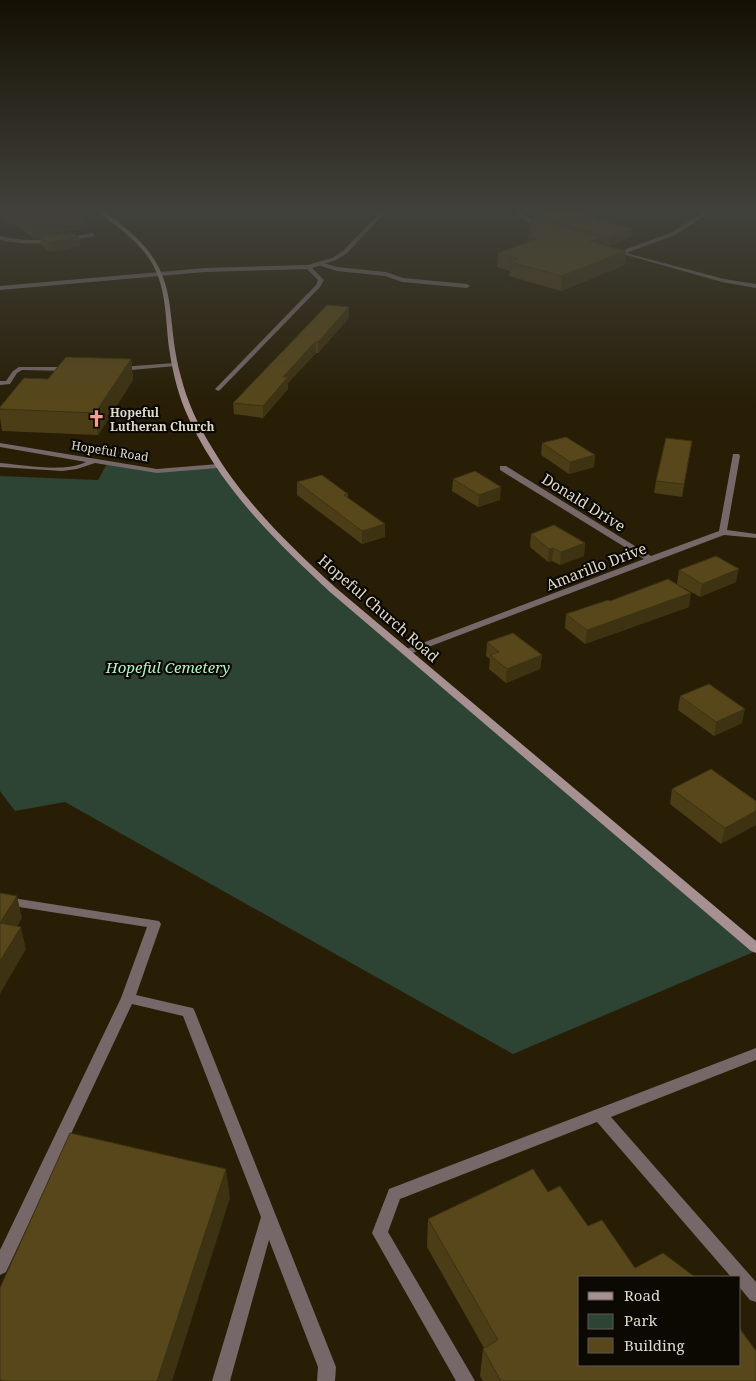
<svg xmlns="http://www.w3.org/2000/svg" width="756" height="1381" viewBox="0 0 756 1381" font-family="'Noto Serif',serif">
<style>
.green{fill:#2d4333}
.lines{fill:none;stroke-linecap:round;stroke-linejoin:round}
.lane{fill:#766768;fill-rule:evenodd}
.street{fill:#766768;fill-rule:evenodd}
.secondary{fill:#a79092;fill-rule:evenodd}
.wall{fill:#4b3d16}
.shaded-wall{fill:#3d3212}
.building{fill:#57471a;stroke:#3d3212}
.labels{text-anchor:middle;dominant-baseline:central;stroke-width:4.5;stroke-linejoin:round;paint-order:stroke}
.far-poi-label{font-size:12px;font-weight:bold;fill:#ded9ca;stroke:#0c0902;text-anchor:start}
.far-street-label{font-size:12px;fill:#ded9ca;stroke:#0c0902}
.street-label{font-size:15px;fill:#ded9ca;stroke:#0c0902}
.park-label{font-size:15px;font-style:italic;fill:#aff4c3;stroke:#0c0902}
</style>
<rect width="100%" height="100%" fill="#271e05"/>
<path class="green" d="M108 462 157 471 218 466 303 563 756 951 513 1054 65 802 15 811 0 791V476L98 480Z"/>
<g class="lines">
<path class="lane" d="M320 262 337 267 386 272 403 278 467 284 470 286 467 288 402 282 385 276 337 271 318 265V263Z
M174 363 176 364V366L120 371 117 369 120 367Z
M19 367H68L71 369 68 371 22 370 17 373 10 384 0 385V381H6L13 371Z
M0 443 157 469 218 464 222 466 218 468 157 473 95 463 77 469 62 471 0 467V463C25 465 63 473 86 462L0 447Z
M0 896 159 921 161 924 136 995 188 1007 193 1008 195 1012 336 1367 335 1381H317L318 1367 269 1240 230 1381H212L261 1217 183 1016 132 1004 6 1272 0 1275V1250L121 998 147 927 0 904Z
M756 1048V1060L611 1117 756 1282V1302L750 1300 740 1288V1277H731L597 1122 400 1199 388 1232 475 1381H456L372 1233 389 1189Z"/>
<path class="street" d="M382 211H387L347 253 336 260 312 268 324 280 320 287 220 390 218 391 215 389 216 388 316 285 318 280 307 269 205 272 0 290V286L205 268 308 265 332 258 343 251Z
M513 211H519L546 230 541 231Z
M706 211H712L675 235 626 253 724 279 756 284V288L722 282 612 251 615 249 621 251 671 233Z
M93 233 95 236C63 242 31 247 0 240V236C32 244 62 238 93 233Z
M733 454H739L740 456 727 530 756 534V538L724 535 410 654H404L402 652 404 650 644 559 500 470V466H506L651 556 719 531Z"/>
<path class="secondary" d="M98 211C107 211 116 220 123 226 184 275 163 312 181 377 187 401 198 425 211 446 243 501 289 545 336 588L756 941V953L751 951 330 592C273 539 216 483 185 410 177 390 172 369 169 348 165 316 167 284 148 257 135 238 115 226 98 211Z"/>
</g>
<path class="wall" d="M0 211H84L86 228 63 232V233L79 237 80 246 50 252 41 245 40 237 33 238 16 224 8 225 0 218Z
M214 211H258L255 214Z
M535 211 599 221 631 237 610 246 600 243 625 265 561 291 509 276 510 271 497 267 498 253 527 243 528 237 535 216Z
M349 307V318L318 353H316L288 383V389L263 418 234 414 233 403Z
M131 359 133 380 98 435 2 431 0 418V407L48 379Z
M542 443 595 455 594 467 569 474 541 455Z
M690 453 682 497 654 493 656 481Z
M453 479 500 500 478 507 452 491Z
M297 482 348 494V498L385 537 362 544 297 495Z
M531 534 585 543 584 556 560 565 552 561 548 562 530 547Z
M679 570 736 582 700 597 677 584Z
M610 601 689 607 585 644 565 628 566 614Z
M487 642 542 655 540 669 506 683 489 669 490 659 486 656Z
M680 696 742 723 714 736 678 710Z
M672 789 756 801 721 844 670 804Z
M548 1192 635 1268 756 1381H483L480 1376 483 1349 484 1348 427 1247 428 1219Z"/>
<path class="shaded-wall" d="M6 211H14L16 224 8 225Z
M56 211H84L86 228 63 232V236H40V237L33 238 29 215Z
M746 211H755L746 214Z
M632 228 631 237 610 246 611 237Z
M79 237 80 246 50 252 48 242Z
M601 237 600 250 590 241Z
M626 251 625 265 561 291 562 276Z
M349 307V318L318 353V342Z
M315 342 316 353 288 383V389L263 418V406L283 377Z
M131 359 133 380 98 435 95 413Z
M595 455 594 467 569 474 570 462Z
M501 487 500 500 478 507 479 495Z
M385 524V537L362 544V531Z
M585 543 584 556 560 565 561 552Z
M553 548 552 561 548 562 549 549Z
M739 569 736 582 700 597 702 584Z
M691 593 689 607 585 644 587 630Z
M542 655 540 669 506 683 507 669Z
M745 709 742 723 714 736 716 722Z
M756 811V825L721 844 725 828Z
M17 896 22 918 6 946 0 923Z
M21 927 26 949 0 994V961Z
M226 1169 230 1198 172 1381H157Z"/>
<path class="building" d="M24 211H57L60 213 29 215Z
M535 211H583L599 221 632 228 611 237 559 223 535 212Z
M533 216 555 224 601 237 590 241 626 251 562 276 510 262 518 259 498 253 537 239 528 237Z
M72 233 79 237 48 242 40 236Z
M327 305 349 307 318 342H315L283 377H288L263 406 233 403Z
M66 357 131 359 95 413 0 409V407L24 378 48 379Z
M566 437 595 455 570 462 542 443Z
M666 438 692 441 684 484 656 481Z
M475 471 501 487 479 495 453 479Z
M322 475 348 494 344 495 385 524 362 531 297 482Z
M554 525 585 543 561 552 553 548 549 549 531 534Z
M716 556 739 569 702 584 679 570Z
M668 579 691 593 587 630 566 614 608 600 610 601Z
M513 633 542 655 507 669 490 655 499 652 487 642Z
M709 684 745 709 716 722 680 696Z
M711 769 756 801V811L725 828 672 789Z
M0 893 17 896 0 923 21 927 0 961Z
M70 1133 226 1169 157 1381H5L0 1380V1288Z
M533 1169 548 1192 560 1186 588 1226 602 1220 635 1268 663 1253 695 1277H580V1365H740V1329L756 1351V1381H501L483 1349 498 1340 428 1219Z"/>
<linearGradient id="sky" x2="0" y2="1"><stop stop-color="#151003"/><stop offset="0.52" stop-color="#41413b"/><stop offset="1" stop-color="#41413b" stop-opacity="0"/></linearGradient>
<rect width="756" height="405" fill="url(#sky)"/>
<defs>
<symbol id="church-bare" viewBox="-9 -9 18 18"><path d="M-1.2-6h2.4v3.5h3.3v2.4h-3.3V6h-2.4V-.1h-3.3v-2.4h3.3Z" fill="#f49d8b" stroke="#0c0902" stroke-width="2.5" paint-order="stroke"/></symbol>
</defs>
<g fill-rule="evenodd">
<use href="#church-bare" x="84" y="406" width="25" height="25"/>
</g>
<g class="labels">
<g class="far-poi-label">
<text x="110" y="412">Hopeful<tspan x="110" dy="14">Lutheran Church</tspan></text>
</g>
<g class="far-street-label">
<text transform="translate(110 451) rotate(9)">Hopeful Road</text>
</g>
<g class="street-label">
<text transform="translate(584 502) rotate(32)">Donald Drive</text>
<text transform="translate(596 566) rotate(-21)">Amarillo Drive</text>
<text transform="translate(379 608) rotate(41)">Hopeful Church Road</text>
</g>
<g class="park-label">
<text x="168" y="667">Hopeful Cemetery</text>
</g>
</g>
<rect x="578" y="1276" width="162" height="90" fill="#0c0902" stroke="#605c52"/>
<rect x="588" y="1292" width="25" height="8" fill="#a79092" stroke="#605c52"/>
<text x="624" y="1301" font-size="15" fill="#ded9ca">Road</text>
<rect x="588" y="1314" width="25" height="15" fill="#2d4333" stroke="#605c52"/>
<text x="624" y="1326" font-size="15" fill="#ded9ca">Park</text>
<rect x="588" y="1338" width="25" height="15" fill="#57471a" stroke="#605c52"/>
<text x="624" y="1351" font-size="15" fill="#ded9ca">Building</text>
</svg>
